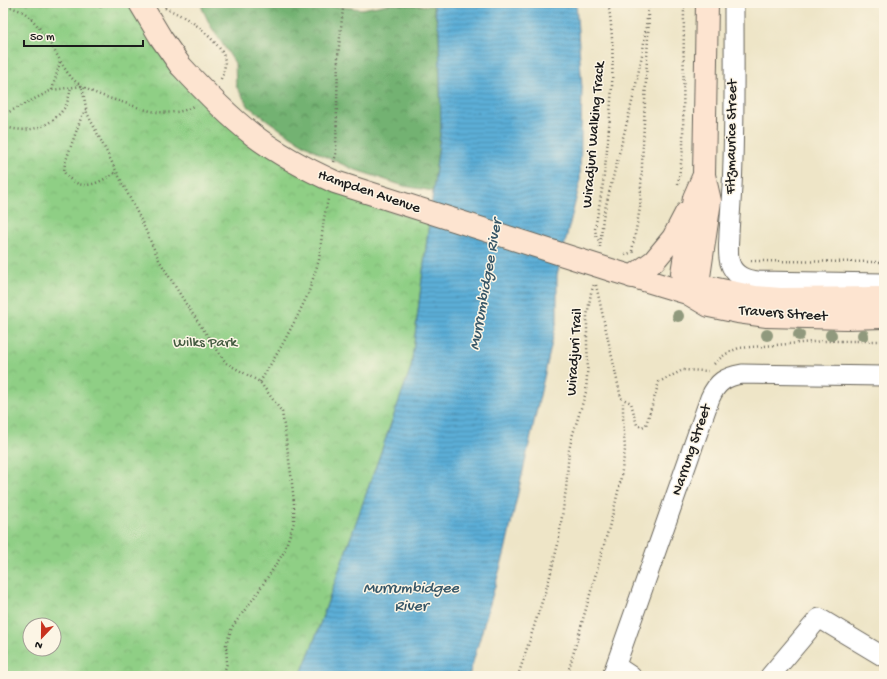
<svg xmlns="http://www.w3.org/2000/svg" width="887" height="679" viewBox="0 0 887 679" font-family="'Gochi Hand',sans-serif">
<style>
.forest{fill:url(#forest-crowns);stroke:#486747}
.park{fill:url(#park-crowns);stroke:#567650;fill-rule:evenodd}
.water{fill:url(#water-rules);stroke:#3c657a}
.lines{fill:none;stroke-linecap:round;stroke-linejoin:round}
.minor-casing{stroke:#666258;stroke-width:21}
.secondary-casing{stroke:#666258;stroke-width:24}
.path{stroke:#666258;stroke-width:2.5;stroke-dasharray:1 3;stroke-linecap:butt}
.minor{stroke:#fff;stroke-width:19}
.secondary{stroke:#fde4d0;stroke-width:22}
.secondary-bridge-casing{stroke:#666258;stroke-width:24;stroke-linecap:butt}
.secondary-bridge{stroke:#fde4d0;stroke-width:22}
.tree{fill:#90997d}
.labels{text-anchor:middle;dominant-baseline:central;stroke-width:3;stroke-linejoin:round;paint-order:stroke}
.street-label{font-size:15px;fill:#1c1c1c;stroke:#fcf5e5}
.park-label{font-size:15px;fill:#445b41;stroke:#fcf5e5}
.water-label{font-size:16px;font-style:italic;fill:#365667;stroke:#fcf5e5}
</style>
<defs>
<pattern id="forest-crowns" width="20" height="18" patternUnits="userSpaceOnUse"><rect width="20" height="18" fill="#73b272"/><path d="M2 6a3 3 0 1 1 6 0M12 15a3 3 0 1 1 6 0" fill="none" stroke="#5e905d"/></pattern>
<pattern id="park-crowns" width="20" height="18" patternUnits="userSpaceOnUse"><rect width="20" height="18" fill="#8fcf85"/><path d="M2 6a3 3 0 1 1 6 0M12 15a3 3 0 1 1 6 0" fill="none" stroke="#7bb172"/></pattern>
<pattern id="water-rules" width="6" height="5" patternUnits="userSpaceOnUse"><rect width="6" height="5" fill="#5caed7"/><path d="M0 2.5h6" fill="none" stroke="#4b8dae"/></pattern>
</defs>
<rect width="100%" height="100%" fill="#fcf5e5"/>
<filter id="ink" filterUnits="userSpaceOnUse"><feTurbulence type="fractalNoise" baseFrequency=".025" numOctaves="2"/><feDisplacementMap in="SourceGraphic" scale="8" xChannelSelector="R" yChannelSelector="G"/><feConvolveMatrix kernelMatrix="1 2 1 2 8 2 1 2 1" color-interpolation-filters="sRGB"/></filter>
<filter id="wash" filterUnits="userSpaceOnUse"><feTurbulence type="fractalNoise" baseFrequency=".012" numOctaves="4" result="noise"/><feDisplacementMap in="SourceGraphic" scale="16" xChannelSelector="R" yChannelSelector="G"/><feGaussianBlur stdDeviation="0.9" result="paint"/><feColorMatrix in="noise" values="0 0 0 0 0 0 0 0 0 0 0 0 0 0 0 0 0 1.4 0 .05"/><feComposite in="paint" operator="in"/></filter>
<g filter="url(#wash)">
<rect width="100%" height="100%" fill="#eee5c7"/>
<path class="forest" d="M204 3H302L362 9 388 4 433 6 439 30 441 128 433 191 404 186 353 169 322 155 284 132 249 107 236 86 235 63 210 25 202 8Z"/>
<path class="park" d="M3 3H140L230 117 365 192 367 204 429 222 411 367 314 641 300 676H3ZM30 625H54V649H30Z"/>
<path class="water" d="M433 3H576L582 88 580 183 557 275V320L504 555 469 676H300L314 641 411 367 441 128 439 30Z"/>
</g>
<g filter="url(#ink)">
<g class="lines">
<defs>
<path id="minor" d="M734 3C734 64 735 126 732 187 731 202 730 217 729 233 729 242 727 253 730 263 734 276 746 280 758 281L884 283
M616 666 631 676
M612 676 710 398C717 382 725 377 742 374L884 376
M770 676 819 618 884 657"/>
<path id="secondary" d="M140 3 161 38 180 65
M614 271 687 293 709 306 738 312 767 316 846 318 884 317
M632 277 654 261 673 238 686 213
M687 293 699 277 710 201 704 175 707 3
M687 293 712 288 755 297 780 299 884 298
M687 293 682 273 694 198 704 175"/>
</defs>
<use href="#minor" class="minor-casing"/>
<use href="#secondary" class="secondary-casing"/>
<path class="path" d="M99 3 101 8
M3 5C10 7 17 9 23 12 35 19 50 43 57 55 62 64 67 74 75 81 89 93 109 98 128 104 137 107 147 111 157 112 169 113 183 113 193 106
M165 8C174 12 183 16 190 21 198 25 220 46 223 54 227 62 224 73 220 81
M165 8 169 3
M52 90 60 62
M86 109 81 118 65 163 64 171C65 174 67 177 70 179 85 192 102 181 116 172
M3 116 5 114 52 90 82 86 87 113 141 220 159 260 186 304 226 363 260 382 282 412 291 474 294 503V522L284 552 256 595 232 627 226 645 227 663 223 676
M3 126C24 134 48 129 62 111 68 104 69 96 71 88
M334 162 336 154 338 56 343 9 341 3
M678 184 683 149 684 3
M600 244 596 235 595 229C598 211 602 193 604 175 608 145 610 115 612 86 613 58 613 31 608 3
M600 247 603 217 634 94 643 50 649 3
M632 251 640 208 649 15
M625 255 635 251
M751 261 884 262
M596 285 621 398 631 403 637 425 642 427 646 425 659 382 683 370 708 371
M714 364C722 356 728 352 739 348L825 341H884
M260 382 281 347 298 315 308 294 319 260 324 218 328 199
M518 676 549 580 558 544 566 489 569 450 572 437 586 392 588 360 587 347V316L591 293 594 284
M567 676 613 513 620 483 625 450 623 416V403"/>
<use href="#minor" class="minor"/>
<use href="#secondary" class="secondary"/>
<defs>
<path id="secondary-bridge" d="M180 65C203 90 226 114 253 135 278 154 306 169 335 182L614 271"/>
</defs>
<use href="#secondary-bridge" class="secondary-bridge-casing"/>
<use href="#secondary-bridge" class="secondary-bridge"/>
</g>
<g class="tree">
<circle cx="678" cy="316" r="6"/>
<circle cx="767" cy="335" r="6"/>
<circle cx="799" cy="335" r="6"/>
<circle cx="831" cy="335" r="6"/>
<circle cx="863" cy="335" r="6"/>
</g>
</g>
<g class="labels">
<g class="street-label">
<text transform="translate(594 135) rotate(-85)">Wiradjuri Walking Track</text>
<text transform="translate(732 137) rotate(-89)">Fitzmaurice Street</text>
<text transform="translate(369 192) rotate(19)">Hampden Avenue</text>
<text transform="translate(783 314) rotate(4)">Travers Street</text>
<text transform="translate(575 352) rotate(-86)">Wiradjuri Trail</text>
<text transform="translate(692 450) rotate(-71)">Narrung Street</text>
</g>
<g class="park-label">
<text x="205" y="343">Wilks Park</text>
</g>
<g class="water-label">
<text transform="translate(487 285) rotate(-80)">Murrumbidgee River</text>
<text x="411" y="589">Murrumbidgee<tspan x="411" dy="18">River</tspan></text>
</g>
</g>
<rect width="887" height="679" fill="none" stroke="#fcf5e5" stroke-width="16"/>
<g transform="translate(42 637) rotate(202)"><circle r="19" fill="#fcf5e5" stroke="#a29e95"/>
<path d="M0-3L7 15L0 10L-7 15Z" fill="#c8321e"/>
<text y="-6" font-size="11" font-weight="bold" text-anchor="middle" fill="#1c1c1c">N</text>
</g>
<path d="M24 40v6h119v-6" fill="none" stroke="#1c1c1c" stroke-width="2"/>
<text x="30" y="40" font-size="12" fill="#1c1c1c" stroke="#fcf5e5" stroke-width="3" paint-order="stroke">50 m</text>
</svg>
